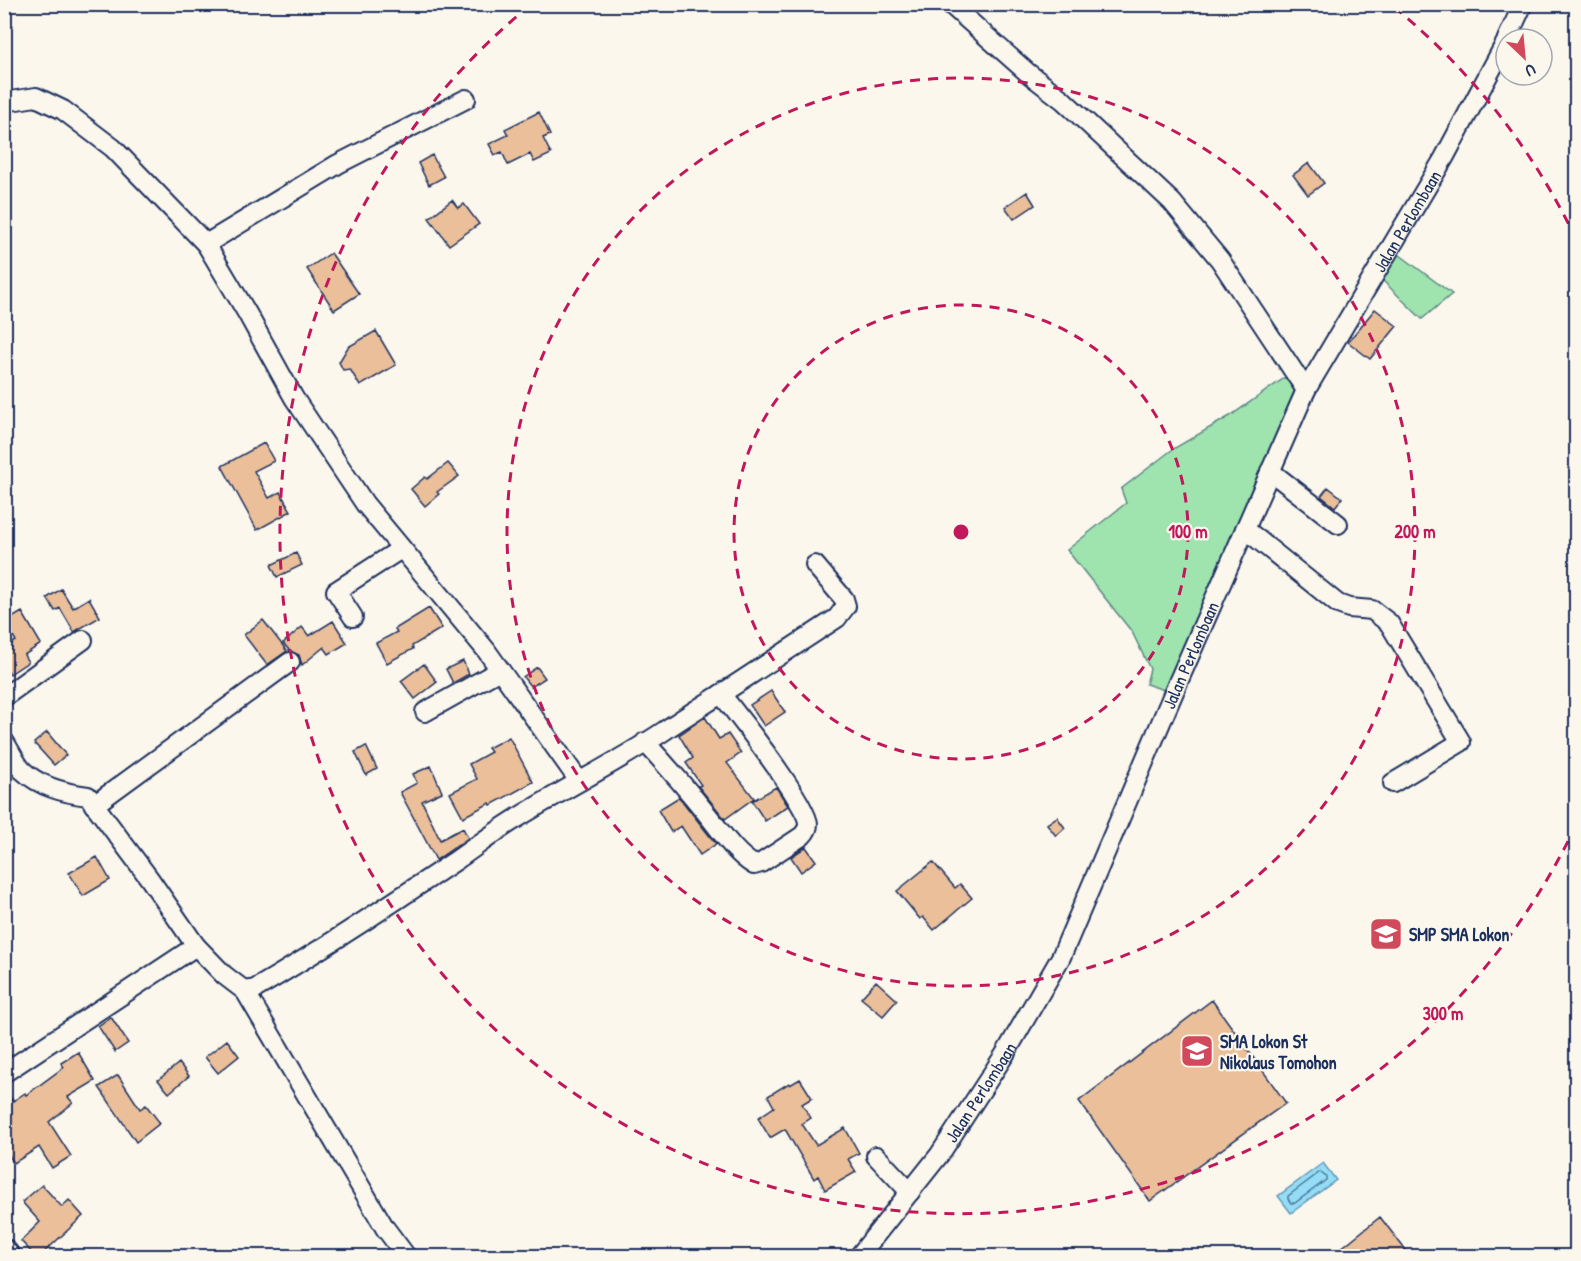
<svg xmlns="http://www.w3.org/2000/svg" width="1581" height="1261" viewBox="0 0 1581 1261" font-family="'Patrick Hand',sans-serif">
<style>
.green{fill:#9fe3ae;stroke:#5d8986;stroke-width:1.5}
.water{fill:#94ddf5;stroke:#6497b9;stroke-width:1.5}
.lines{fill:none;stroke-linecap:round;stroke-linejoin:round}
.shore{stroke:#4b759a;stroke-width:1.5}
.building{fill:#eabf9a;stroke:#1b2f5e;stroke-width:1.5}
.minor-casing{stroke:#1b2f5e;stroke-width:22}
.tertiary-casing{stroke:#1b2f5e;stroke-width:27}
.minor{stroke:#fbf7ec;stroke-width:18}
.tertiary{stroke:#fbf7ec;stroke-width:22}
.ring{fill:none;stroke:#c2185b;stroke-width:3;stroke-dasharray:10 8}
.labels{text-anchor:middle;dominant-baseline:central;stroke-width:4.5;stroke-linejoin:round;paint-order:stroke}
.street-label{font-size:18px;fill:#1b2f5e;stroke:#fbf7ec}
.poi-label{font-size:18px;font-weight:bold;fill:#1b2f5e;stroke:#fbf7ec;text-anchor:start}
.centre{fill:#c2185b;stroke:#fbf7ec;stroke-width:3}
.ring-label{font-size:18px;text-anchor:middle;font-weight:bold;fill:#c2185b;stroke:#fbf7ec;stroke-width:4.5;stroke-linejoin:round;paint-order:stroke}
</style>
<rect width="100%" height="100%" fill="#fbf7ec"/>
<filter id="ink" filterUnits="userSpaceOnUse"><feTurbulence type="fractalNoise" baseFrequency=".0167" numOctaves="2"/><feDisplacementMap in="SourceGraphic" scale="12" xChannelSelector="R" yChannelSelector="G"/><feConvolveMatrix kernelMatrix="1 2 1 2 8 2 1 2 1" color-interpolation-filters="sRGB"/></filter>
<g filter="url(#ink)">
<path class="green" d="M1396 252 1452 294 1422 319 1380 278Z
M1286 377 1297 390 1164 690 1146 684 1150 669 1132 632 1067 550 1126 503 1121 489 1173 449 1230 416Z"/>
<path class="water" d="M1323 1163 1336 1180 1291 1213 1278 1196Z"/>
<g class="lines">
<path class="shore" d="M1320 1172 1326 1177V1180L1295 1203H1291L1288 1199V1196Z"/>
</g>
<path class="building" d="M539 112 550 135 543 138 551 154 534 162 530 154 508 165 502 152 495 155 489 144 508 135 505 129Z
M432 155 444 177 429 185 418 163Z
M1309 163 1324 183 1308 195 1293 175Z
M1027 192 1035 205 1014 219 1005 207Z
M452 200 458 208 464 204 479 224 449 245 429 218Z
M331 253 359 294 334 310 307 269Z
M1375 309 1397 326 1370 359 1348 342Z
M376 331 396 365 360 386 350 369 343 370 339 362 348 347Z
M264 443 274 461 254 471 269 498 280 492 291 511 257 530 222 466Z
M448 463 459 476 437 492 439 494 425 506 411 489 425 477 427 479Z
M1328 487 1342 498 1335 507 1321 496Z
M296 553 302 565 277 577 271 565Z
M61 589 73 608 89 598 100 617 74 632 60 608 55 611 47 598Z
M429 608 442 628 412 646 413 649 387 663 376 643 397 632 395 629Z
M22 612 41 644 24 655 28 662 10 674 4 664V648L16 641 5 622Z
M263 620 287 651 267 665 244 635Z
M333 621 347 643 329 654 324 647 302 665 299 655 290 651 283 643 302 627 309 636Z
M463 661 469 674 453 683 446 669Z
M424 664 437 682 415 699 401 681Z
M537 667 545 678 531 687 523 677Z
M771 691 785 712 764 726 750 705Z
M705 717 719 739 728 734 741 753 727 763 754 798 725 819 698 786 701 785 686 763 693 758 679 735Z
M47 732 66 755 54 765 34 743Z
M509 737 533 782 491 805 490 803 463 817 450 793 477 779 469 764 491 752 488 748Z
M366 746 377 769 366 775 355 752Z
M431 766 442 792 422 801 440 840 463 828 468 838 436 860 400 792 417 783 413 774Z
M776 787 788 806 765 821 752 801Z
M679 797 716 844 700 855 681 826 671 832 658 810Z
M1057 817 1065 828 1056 836 1047 824Z
M806 847 816 861 801 872 791 857Z
M97 857 110 880 83 896 69 873Z
M933 862 955 888 960 884 972 898 934 930 923 917 920 919 897 891Z
M876 981 897 1000 883 1016 861 998Z
M1212 1000 1286 1103 1150 1201 1079 1101Z
M111 1017 128 1043 115 1052 98 1026Z
M227 1040 239 1056 218 1073 205 1057Z
M78 1052 95 1081 68 1097 73 1103 49 1122 71 1156 52 1168 39 1147 14 1163 4 1148V1089L13 1101 25 1093 26 1095 64 1067 61 1063Z
M179 1063 189 1076 169 1093 158 1080Z
M118 1075 140 1109 146 1105 160 1123 136 1142 99 1087Z
M800 1079 812 1098 802 1104 811 1118 802 1124 816 1145 845 1128 859 1153 848 1159 856 1172 825 1190 818 1176 814 1179 785 1129 770 1138 758 1118 774 1107 768 1096 789 1083 790 1085Z
M42 1185 62 1207 69 1200 83 1216 39 1257H36L21 1241 40 1222 22 1202Z
M1380 1217 1411 1257H1330Z"/>
<g class="lines">
<defs>
<g id="minor">
<path d="M950 4 1028 73 1063 100 1172 202 1220 260 1306 390"/>
<path d="M1507 39 1523 4"/>
<path d="M466 99 338 164 206 244 247 313 294 398 365 504 486 650 579 781"/>
<path d="M4 102 36 97 63 110 113 148 206 244"/>
<path d="M1270 471 1338 524"/>
<path d="M1245 529 1338 604 1349 608 1372 610 1389 623 1461 742 1393 783"/>
<path d="M353 617 336 591 401 549"/>
<path d="M721 694 837 618 846 606 844 599 815 565"/>
<path d="M4 697 83 640"/>
<path d="M425 712 500 670"/>
<path d="M4 741C10 750 15 762 22 770 40 787 64 793 88 796L149 878 196 946"/>
<path d="M94 805 290 662"/>
<path d="M245 991 385 1228 406 1256"/>
<path d="M4 1073 196 946 224 975 245 991 255 989C323 949 389 905 455 861 474 848 492 834 511 822 561 790 615 764 664 731 683 718 702 706 721 694 736 713 809 806 808 824 808 828 805 833 802 836L761 863 754 865C734 853 721 831 706 813 687 789 666 765 645 742"/>
<path d="M876 1156 910 1192"/>
<path id="s1" d="M859 1256 940 1154 968 1111 1005 1054 1061 957 1179 680 1306 390 1444 158 1506 42"/>
</g>
<path id="tertiary" d="M4 1251 8 1256"/>
</defs>
<use href="#minor" class="minor-casing"/>
<use href="#tertiary" class="tertiary-casing"/>
<use href="#minor" class="minor"/>
<use href="#tertiary" class="tertiary"/>
</g>
</g>
<g class="ring">
<circle cx="961" cy="532" r="227"/>
<circle cx="961" cy="532" r="454"/>
<path d="M1576 825A681 681 0 1 1 528 7M1394 7A681 681 0 0 1 1576 239"/>
</g>
<defs>
<symbol id="school-square" viewBox="-11 -11 22 22"><rect x="-9" y="-9" width="18" height="18" rx="4" fill="#d1495b" stroke="#fbf7ec"/><path d="M0-5L7-2L0 1L-7-2ZM-4 1L0 2.5L4 1V4Q0 6-4 4Z" fill="#fff"/></symbol>
</defs>
<g fill-rule="evenodd">
<use href="#school-square" x="1367" y="915" width="38" height="38"/>
<use href="#school-square" x="1178" y="1032" width="38" height="38"/>
</g>
<g class="labels">
<g class="street-label">
<text stroke="none"><textPath href="#s1" startOffset="1176">Jalan Perlombaan</textPath></text>
<text stroke="none"><textPath href="#s1" startOffset="690">Jalan Perlombaan</textPath></text>
<text stroke="none"><textPath href="#s1" startOffset="204">Jalan Perlombaan</textPath></text>
</g>
<g class="poi-label">
<text x="1409" y="934">SMP SMA Lokon</text>
<text x="1220" y="1041">SMA Lokon St<tspan x="1220" dy="21">Nikolaus Tomohon</tspan></text>
</g>
</g>
<circle cx="961" cy="532" r="9" class="centre"/>
<g class="ring-label">
<text x="1188" y="538">100 m</text>
<text x="1415" y="538">200 m</text>
<text x="1443" y="1020">300 m</text>
</g>
<rect width="1581" height="1261" fill="none" stroke="#fbf7ec" stroke-width="24"/>
<rect x="12" y="12" width="1557" height="1237" fill="none" stroke="#1b2f5e" stroke-width="2" filter="url(#ink)"/>
<g transform="translate(1524 57) rotate(154)"><circle r="28" fill="#fbf7ec" stroke="#a1a7b3" stroke-width="1.5"/>
<path d="M0-4.5L10 22L0 15L-10 22Z" fill="#d1495b"/>
<text y="-9" font-size="16" font-weight="bold" text-anchor="middle" fill="#1b2f5e">U</text>
</g>
</svg>
